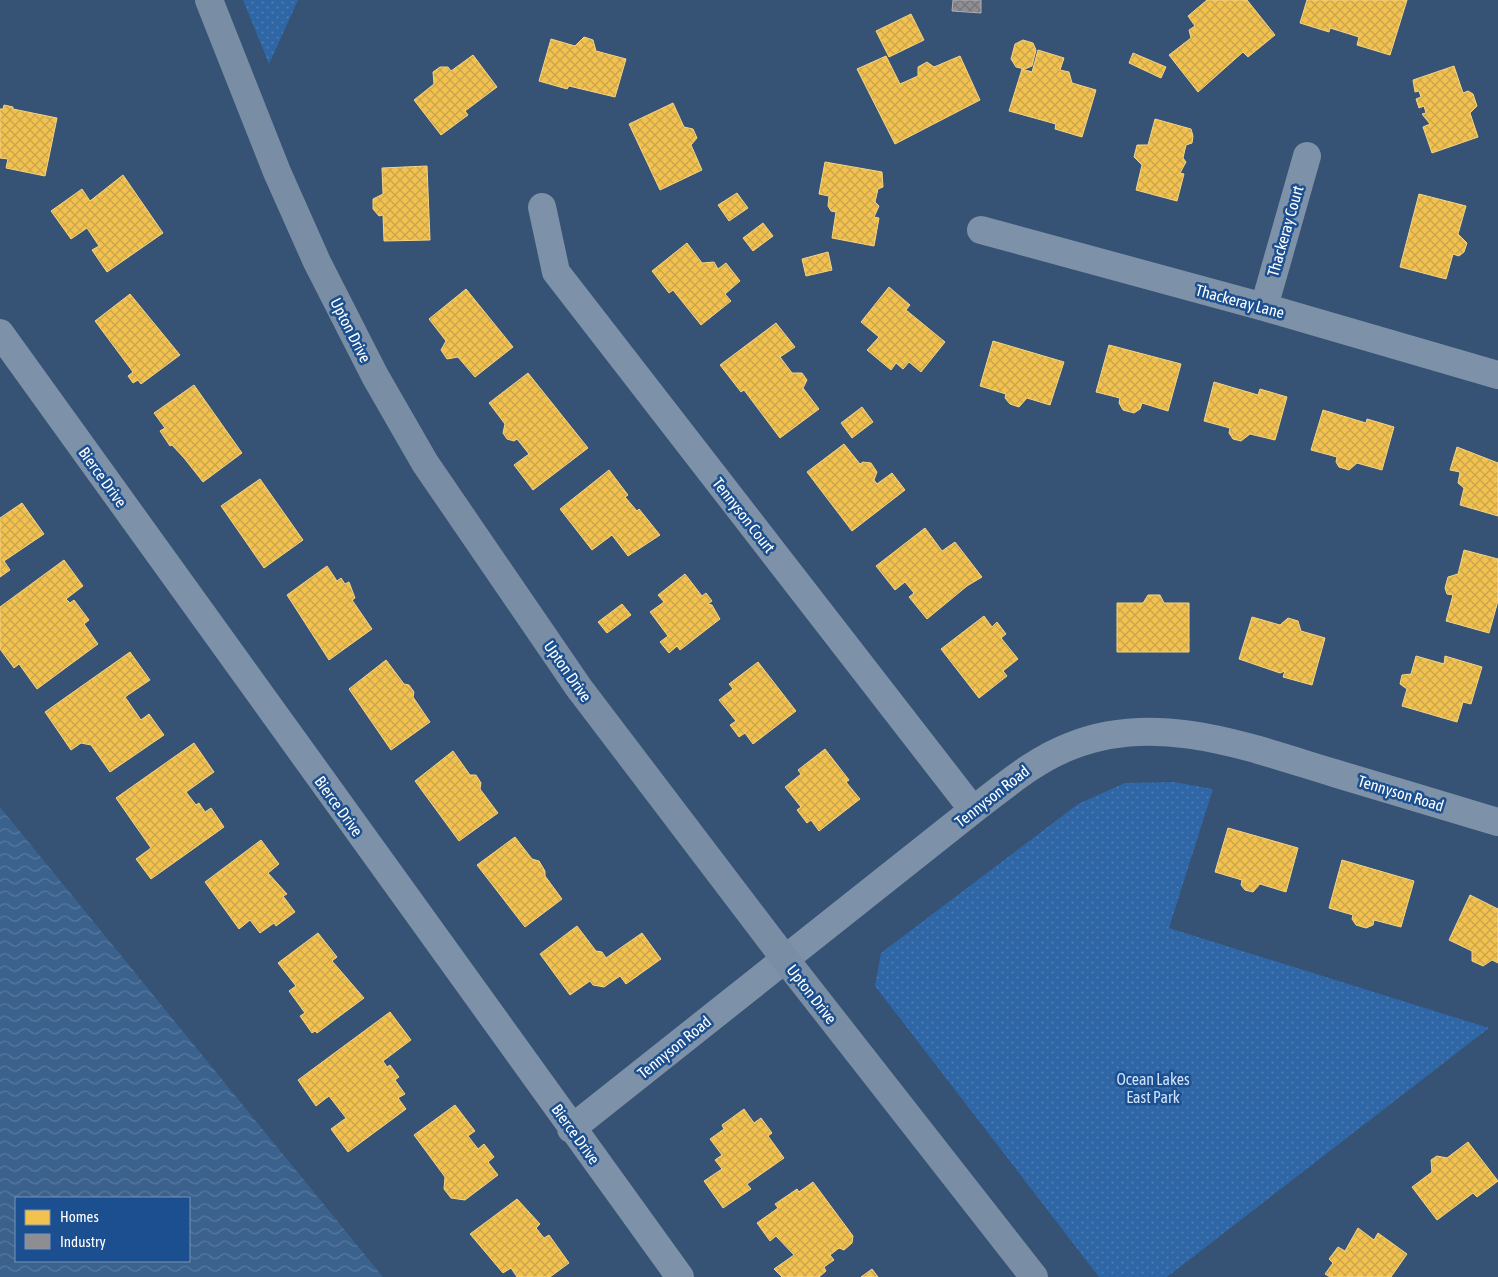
<svg xmlns="http://www.w3.org/2000/svg" width="1498" height="1277" viewBox="0 0 1498 1277" font-family="'Asap Condensed',sans-serif">
<style>
.grass{fill:url(#grass-dots)}
.water{fill:url(#water-waves);fill-rule:evenodd}
.homes{fill:url(#homes-cross-hatch);stroke:#f6d483}
.industry{fill:url(#industry-cross-hatch);stroke:#afafb3}
.lines{fill:none;stroke-linecap:round;stroke-linejoin:round}
.street{stroke:#7d92a8;stroke-width:28}
.secondary{stroke:#798da4;stroke-width:28}
.labels{text-anchor:middle;dominant-baseline:central;stroke-width:5;stroke-linejoin:round;paint-order:stroke}
.street-label{font-size:16px;fill:#fff;stroke:#1b4f8f}
.park-label{font-size:16px;fill:#cfe3fa;stroke:#1b4f8f}
</style>
<defs>
<pattern id="grass-dots" width="8" height="8" patternUnits="userSpaceOnUse" patternTransform="scale(1.25)"><rect width="8" height="8" fill="#2f66a5"/><path d="M2 2h.1M6 6h.1" fill="none" stroke="#4e7db2" stroke-width="1.8" stroke-linecap="round"/></pattern>
<pattern id="water-waves" width="16" height="10" patternUnits="userSpaceOnUse" patternTransform="scale(1.25)"><rect width="16" height="10" fill="#3b618d"/><path d="M0 5q4-4 8 0t8 0" fill="none" stroke="#58799e"/></pattern>
<pattern id="homes-cross-hatch" width="8" height="8" patternUnits="userSpaceOnUse" patternTransform="scale(1.25)"><rect width="8" height="8" fill="#f2c14e"/><path d="M0 0l8 8M0 8l8-8" fill="none" stroke="#c8a44e"/></pattern>
<pattern id="industry-cross-hatch" width="8" height="8" patternUnits="userSpaceOnUse" patternTransform="scale(1.25)"><rect width="8" height="8" fill="#8d8d92"/><path d="M0 0l8 8M0 8l8-8" fill="none" stroke="#76767a"/></pattern>
</defs>
<rect width="100%" height="100%" fill="#365274"/>
<path class="grass" d="M243 0H298L269 64Z
M1174 782 1213 789 1169 928 1489 1028 1167 1277H1099L875 986 881 953 1078 804 1125 783Z"/>
<path class="water" d="M0 807 383 1277H0ZM16 1198H189V1261H16Z"/>
<path class="homes" d="M1207 0H1247L1275 35 1248 57 1243 52 1198 92 1169 55 1191 38 1189 30 1195 26 1188 16Z
M1307 0H1407L1390 55 1357 45 1359 37 1330 28 1329 32 1300 23Z
M911 14 924 40 889 57 876 31Z
M584 37 593 40 596 51 626 59 615 97 569 86 567 89 539 81 551 39 575 46Z
M1023 40 1033 43 1036 50 1032 66 1025 69 1016 67 1011 59 1015 44Z
M1038 50 1064 58 1060 70 1069 72 1072 83 1096 90 1082 137 1055 129 1056 124 1009 111 1022 69 1032 72Z
M1133 53 1166 67 1161 78 1129 63Z
M473 55 497 87 465 111 468 115 441 135 414 100 434 84 433 72 440 67H448L451 71Z
M886 56 900 84 918 76V67L927 62 934 67 960 56 980 100 895 144 857 69Z
M1454 66 1463 93 1468 91 1473 94 1477 106 1470 113 1478 137 1432 153 1423 127 1430 124 1422 114 1426 113 1424 106 1419 108 1416 99 1421 97 1419 91 1415 92 1413 80Z
M673 103 684 127 693 129 697 138 691 145 702 170 660 190 629 124Z
M4 105 13 107V109L57 118 45 176 6 168 8 159 0 158V109H3Z
M1155 119 1191 129 1193 136 1192 143 1186 145 1183 158 1186 162 1180 173 1184 174 1177 201 1136 190 1142 165 1134 157 1137 145H1148Z
M825 162 882 172 883 187 878 189 875 202 879 206 874 217 879 218 874 246 832 238 836 212 831 211 828 206 829 196 819 194Z
M427 166 430 240 384 241 383 215 379 216 373 209V199L383 194 382 168Z
M123 175 163 233 107 272 92 250 99 246 87 228 71 239 51 211 82 189 90 201Z
M737 193 748 208 729 221 718 205Z
M1419 194 1466 206 1458 234 1467 243 1464 252 1459 256 1453 254 1446 279 1400 267Z
M763 223 773 236 753 251 743 238Z
M687 243 702 263 714 262 718 269 726 263 740 281 725 294 731 301 701 325 673 290 669 293 652 271Z
M828 252 832 270 806 276 802 259Z
M889 287 910 305 906 310 945 342 921 372 909 362 903 369 896 363 891 370 867 350 879 337 861 322Z
M466 289 513 347 475 377 458 357 447 359 441 350 446 341 429 319Z
M130 294 180 355 141 384 138 380 133 383 128 376 133 372 95 321Z
M776 323 795 347 780 357 792 373H802L807 380 803 388 819 409 780 438 744 390 741 392 720 365Z
M993 341 1064 362 1050 405 1027 398 1019 407 1010 404 1005 398 1006 394 980 386Z
M1109 345 1181 364 1168 411 1142 403 1140 409 1134 413 1123 410 1119 403 1120 398 1096 392Z
M528 373 588 448 533 490 514 465 529 454 517 439 514 441 507 439 503 433 505 424 489 403Z
M1214 382 1258 395 1260 389 1287 397 1275 440 1250 434 1241 441 1233 439 1229 433 1230 428 1204 421Z
M194 385 242 453 203 482 184 458 172 445 170 446 160 431 165 428 154 413Z
M862 407 873 422 852 438 841 423Z
M1323 410 1366 423 1367 419 1394 427 1382 470 1357 463 1349 470 1339 467 1336 462 1337 457 1311 450Z
M844 444 860 464 863 462 871 463 877 472 874 480 877 484 892 473 905 490 852 531 807 472Z
M1457 447 1498 463V516L1460 505 1464 488 1458 483 1460 472 1450 470Z
M609 470 628 495 625 497 637 511 639 509 660 535 628 556 612 535 592 550 560 509Z
M260 479 303 540 264 568 221 506Z
M22 503 44 534 4 561 10 570 0 577V518Z
M925 528 942 551 955 542 982 577 967 586 927 619 909 597 914 593 905 582 895 590 876 566Z
M1464 550 1498 559V601L1489 633 1446 621 1453 595 1447 594 1445 588 1448 577 1458 574Z
M64 560 83 586 66 599 70 603 74 600 89 620 84 624 98 644 37 689 19 664 14 668 0 649V607Z
M327 566 337 581 341 578 345 584 349 582 355 598 352 600 372 629 329 660 287 595Z
M685 574 702 596 706 593 712 601 708 604 712 605 720 619 680 650 677 646 669 653 660 642 668 636 650 612 664 602 658 595Z
M1148 595H1160L1164 603H1189V652H1117V603H1143Z
M622 604 631 615 607 633 598 622Z
M984 616 992 627 997 622 1006 634 1001 638 1018 659 1003 671 1007 676 979 698 941 649Z
M1252 617 1280 625 1288 618 1298 621 1301 631 1325 638 1312 685 1283 677 1285 671 1280 673 1239 659Z
M130 652 150 680 125 697 141 720 149 714 164 735 110 772 91 745 81 743 71 750 45 712Z
M1416 656 1444 664 1445 656 1482 667 1471 704 1463 702 1457 722 1402 706 1407 689 1400 684 1402 675 1411 674Z
M386 660 404 684 409 685 414 692 413 697 430 722 391 750 349 689Z
M758 662 796 711 753 744 745 733 739 737 730 725 736 721 719 700 733 689 729 684Z
M194 743 214 772 186 792 196 805 199 803 205 812 211 808 224 827 151 879 136 859 151 848 116 798Z
M825 749 849 780 846 782 860 799 819 831 811 820 807 823 797 810 801 807 785 787 801 774 798 770Z
M453 751 470 775H476L481 783 480 789 498 813 459 841 415 781Z
M1228 828 1298 848 1286 892 1260 884 1253 892 1245 890 1241 885 1242 880 1215 872Z
M515 837 532 859 539 861 545 871V876L562 899 525 927 477 865Z
M261 840 279 864 268 873 287 894 283 896 295 912 276 926 274 923 260 933 250 920 239 929 205 882Z
M1342 860 1414 881 1401 927 1374 920 1373 925 1366 928 1356 925 1352 919 1353 915 1329 908Z
M1470 895 1498 909V963L1492 960 1483 966 1472 961V951L1449 940Z
M577 926 596 951 602 952 606 958 642 933 661 959 626 984 620 976 604 987 593 985 590 981 570 995 540 954Z
M318 933 337 957 332 961 364 998 317 1033 315 1031 312 1033 300 1016 305 1013 289 991 296 986 278 963Z
M390 1012 411 1040 383 1061 387 1067 390 1065 399 1077 395 1080 405 1094 398 1098 406 1109 348 1152 331 1129 346 1118 329 1096 316 1106 298 1080Z
M455 1105 475 1131 468 1136 478 1149 484 1144 494 1157 488 1162 498 1175 465 1200 451 1198 444 1189 445 1177 414 1135Z
M744 1109 754 1123 761 1118 772 1133 768 1136 784 1158 747 1184 751 1189 723 1208 704 1181 722 1169 715 1160 722 1155 710 1139 724 1129 722 1125Z
M1468 1142 1498 1181 1477 1197 1473 1193 1437 1220 1412 1187 1432 1172 1431 1160 1437 1156 1447 1158Z
M813 1182 853 1236 852 1243 844 1250 839 1248 830 1255 834 1260 824 1267 826 1271 819 1277H782L774 1269 794 1255 776 1236 770 1241 757 1223 778 1208 775 1204 797 1189 799 1192Z
M517 1199 540 1224 536 1228 544 1238 549 1235 569 1263 550 1277H517L511 1268 503 1273 470 1234Z
M1358 1228 1374 1240 1378 1233 1407 1254 1391 1277H1330L1325 1274 1333 1263 1329 1259 1338 1247 1345 1251Z
M872 1269 878 1277H861Z"/>
<path class="industry" d="M953 0H981V13L952 11Z"/>
<g class="lines">
<path class="street" d="M542 207 556 272 973 810
M981 230 1264 307 1498 375
M1264 307 1307 156
M0 333 680 1277
M571 1129 973 810C1005 786 1034 760 1071 746 1158 711 1251 748 1334 773 1389 789 1443 806 1498 822"/>
<path class="secondary" d="M209 0 277 172 317 262 375 376 425 463 579 688 785 959 1034 1277"/>
</g>
<g class="labels">
<g class="street-label">
<text transform="translate(1285 231) rotate(-74)">Thackeray Court</text>
<text transform="translate(1240 301) rotate(15)">Thackeray Lane</text>
<text transform="translate(351 330) rotate(63)">Upton Drive</text>
<text transform="translate(103 477) rotate(54)">Bierce Drive</text>
<text transform="translate(744 515) rotate(52)">Tennyson Court</text>
<text transform="translate(568 671) rotate(55)">Upton Drive</text>
<text transform="translate(1401 793) rotate(17)">Tennyson Road</text>
<text transform="translate(992 796) rotate(-38)">Tennyson Road</text>
<text transform="translate(339 806) rotate(54)">Bierce Drive</text>
<text transform="translate(812 994) rotate(52)">Upton Drive</text>
<text transform="translate(674 1047) rotate(-39)">Tennyson Road</text>
<text transform="translate(576 1134) rotate(54)">Bierce Drive</text>
</g>
<g class="park-label">
<text x="1153" y="1079">Ocean Lakes<tspan x="1153" dy="18">East Park</tspan></text>
</g>
</g>
<rect x="15" y="1197" width="175" height="65" fill="#1b4f8f" stroke="#7695bc"/>
<rect x="25" y="1210" width="25" height="15" fill="#f2c14e" stroke="#7695bc"/>
<text x="60" y="1222" font-size="15" fill="#ffffff">Homes</text>
<rect x="25" y="1234" width="25" height="15" fill="#8d8d92" stroke="#7695bc"/>
<text x="60" y="1247" font-size="15" fill="#ffffff">Industry</text>
</svg>
